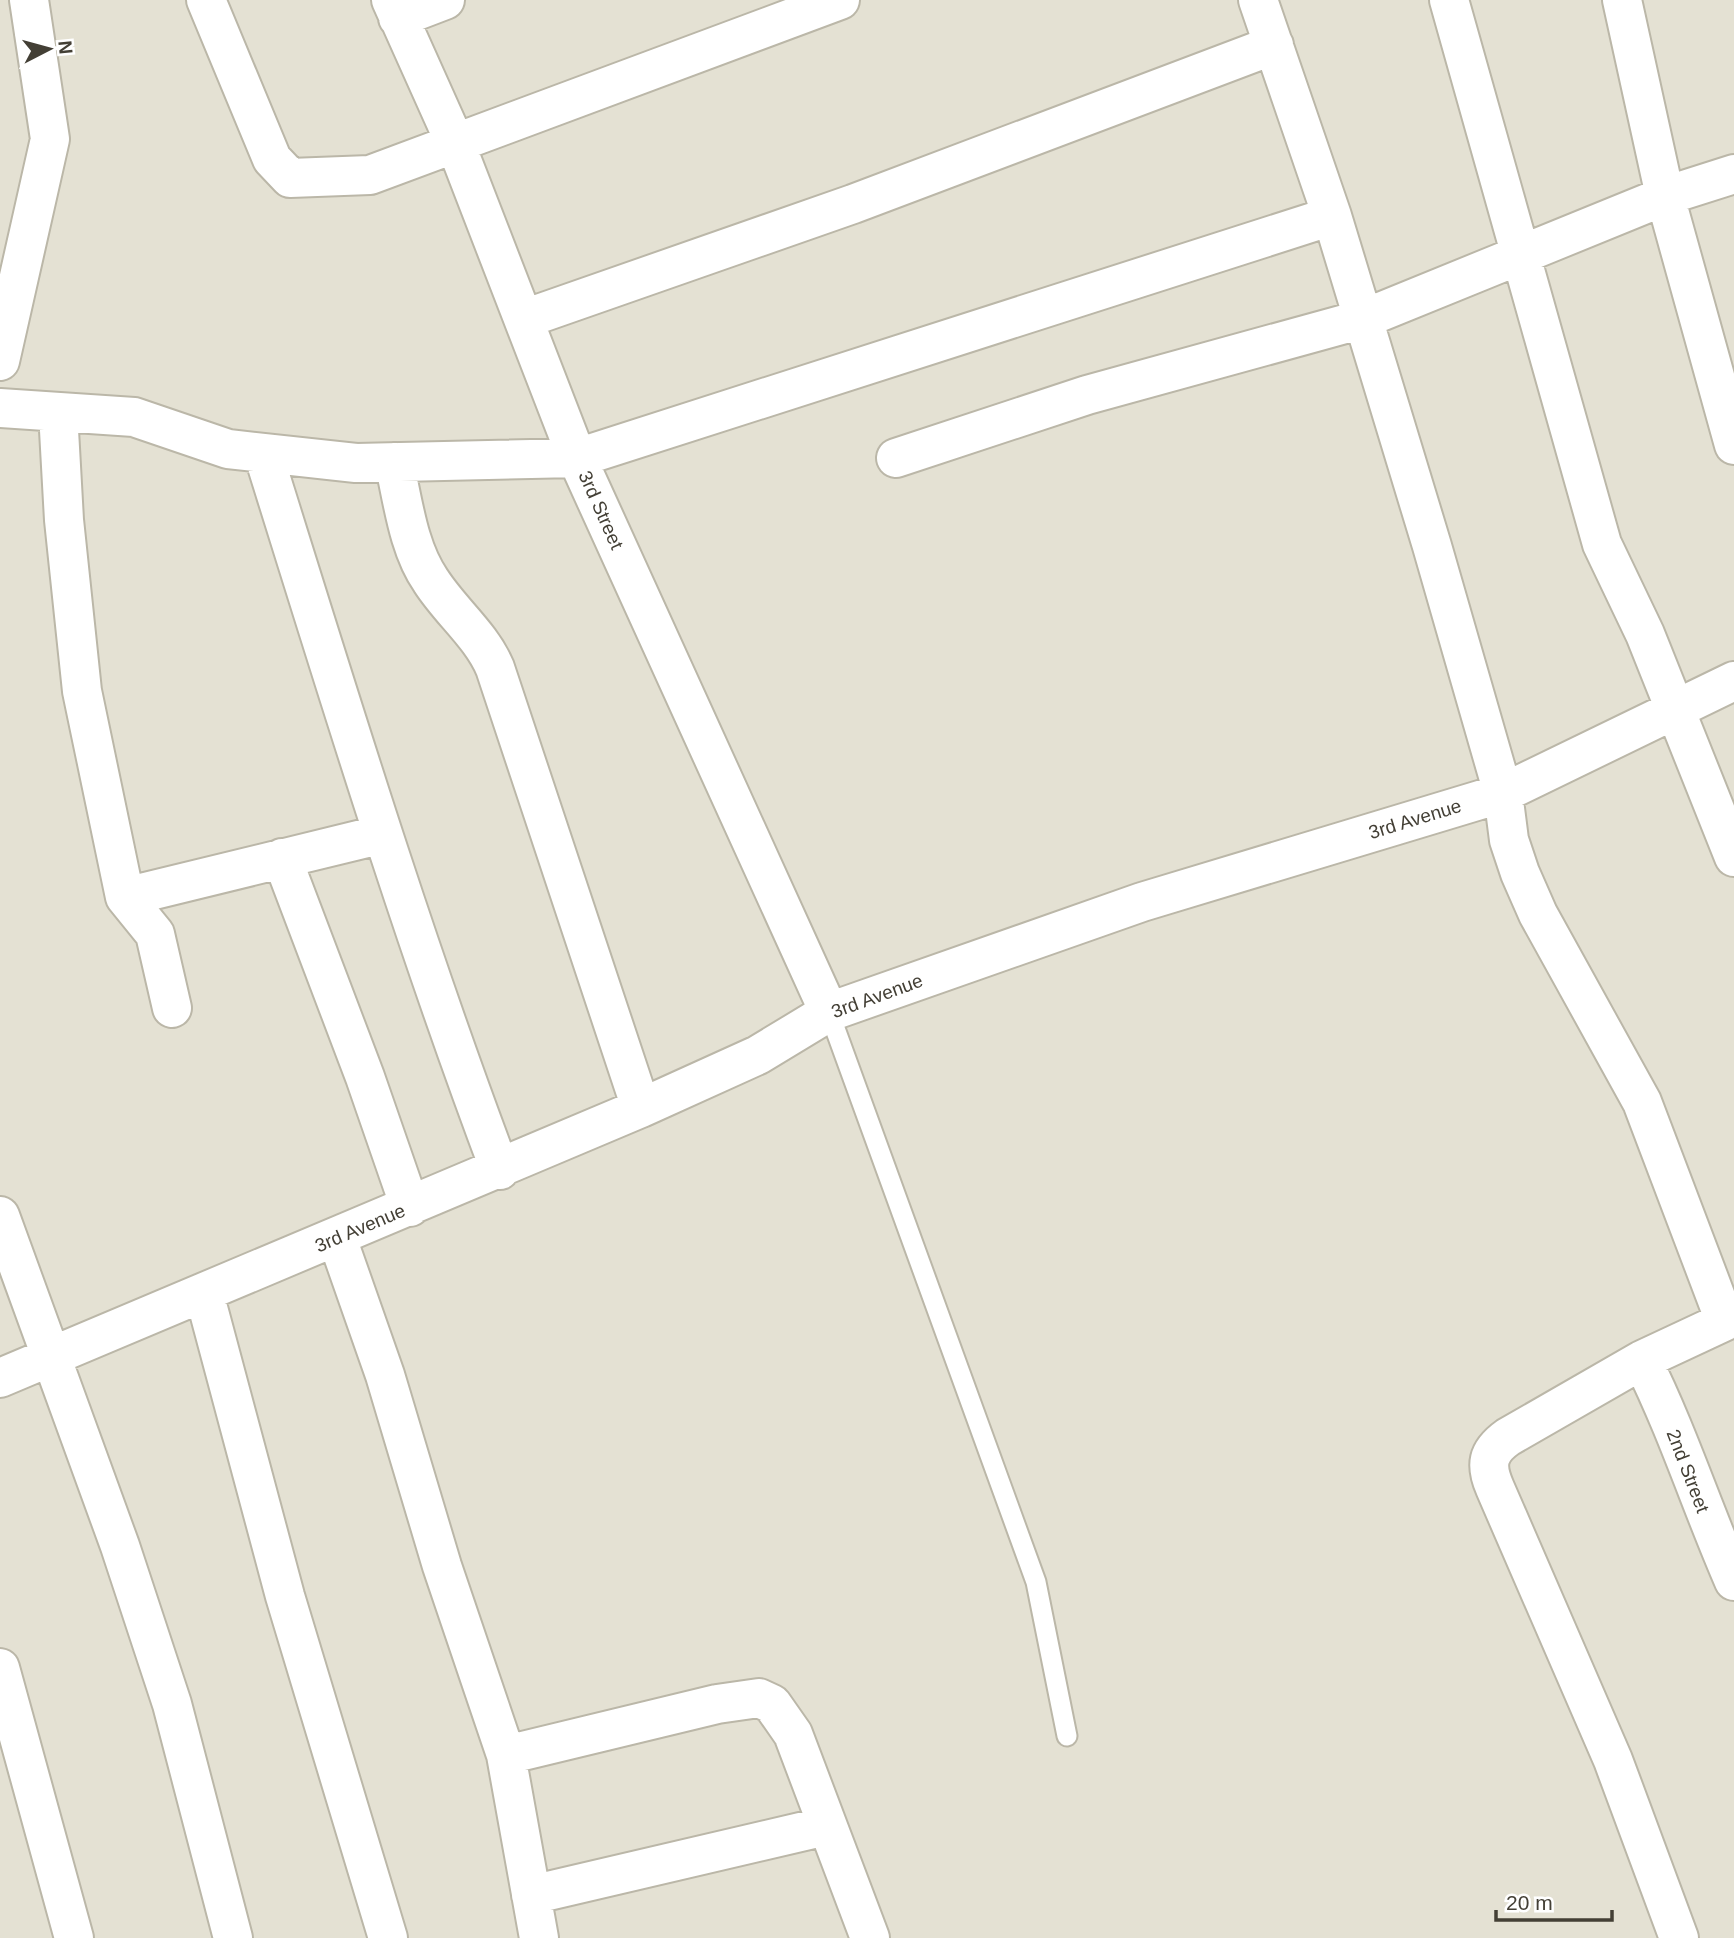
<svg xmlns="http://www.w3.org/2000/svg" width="1734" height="1938" viewBox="0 0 1734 1938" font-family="Helvetica,sans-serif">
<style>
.residential{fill:#e4e1d3}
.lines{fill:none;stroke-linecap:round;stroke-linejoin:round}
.lane-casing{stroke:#bbb7a8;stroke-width:23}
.street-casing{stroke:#bbb7a8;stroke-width:42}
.lane{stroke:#fff;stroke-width:19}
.street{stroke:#fff;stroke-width:38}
.labels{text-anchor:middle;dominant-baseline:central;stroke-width:5;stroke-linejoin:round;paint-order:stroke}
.street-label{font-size:19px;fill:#433f35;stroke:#fff}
</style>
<rect width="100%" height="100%" fill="#f1eee4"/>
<path class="residential" d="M0 0H1734V1938H0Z"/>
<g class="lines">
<defs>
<path id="lane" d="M829 1012 1036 1582 1067 1736"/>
<path id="street" d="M206 0 272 159 290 178 370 175 840 0
M391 0 456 145 577 458 829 1012
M1258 0 1332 216 1432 546 1503 793 1509 840 1520 873 1538 914 1642 1102 1725 1321
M1449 0 1602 544 1645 634 1734 857
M1622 0 1665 196 1734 445
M398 18 445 0
M524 319 853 204 1274 45
M0 361 50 139 29 0
M0 408 134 417 228 449 356 463 577 458 1332 216
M58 412 64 520 82 691 125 897 155 934 172 1008
M263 453C338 693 411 934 500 1170
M896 458 1087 395 1363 319 1665 196 1734 174
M394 462C403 501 408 548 431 581 451 612 481 635 495 668L641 1108
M282 858 365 1077 410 1207
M125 897 383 834
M0 1216 120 1546 172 1704 233 1938
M337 1238 385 1375 442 1566 506 1755 539 1938
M204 1293 285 1596 388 1938
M1642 1360C1678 1432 1702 1508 1734 1581
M0 1378 641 1108 758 1055 829 1012 1142 902 1503 793 1734 681
M0 1668 74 1938
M506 1755 717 1704 759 1698 772 1704 793 1734 870 1938
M531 1895 826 1826
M1679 1938 1613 1760 1495 1488C1485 1465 1487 1452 1508 1437L1642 1360 1734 1317"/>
</defs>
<use href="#lane" class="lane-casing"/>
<use href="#street" class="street-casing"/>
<use href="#lane" class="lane"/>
<use href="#street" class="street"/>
</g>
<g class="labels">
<g class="street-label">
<text transform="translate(601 510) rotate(66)">3rd Street</text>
<text transform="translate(1415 819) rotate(-17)">3rd Avenue</text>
<text transform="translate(877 996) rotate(-20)">3rd Avenue</text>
<text transform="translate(360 1228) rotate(-23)">3rd Avenue</text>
<text transform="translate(1688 1471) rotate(69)">2nd Street</text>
</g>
</g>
<g transform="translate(49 49) rotate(84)" stroke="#ffffff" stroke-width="5" paint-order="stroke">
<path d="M0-5L12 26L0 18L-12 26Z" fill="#433f35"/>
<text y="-10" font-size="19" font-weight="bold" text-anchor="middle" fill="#433f35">N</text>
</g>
<path d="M1496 1910v10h116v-10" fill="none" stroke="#433f35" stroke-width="3.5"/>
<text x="1506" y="1910" font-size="21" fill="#433f35" stroke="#ffffff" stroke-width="5" paint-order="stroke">20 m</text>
</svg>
